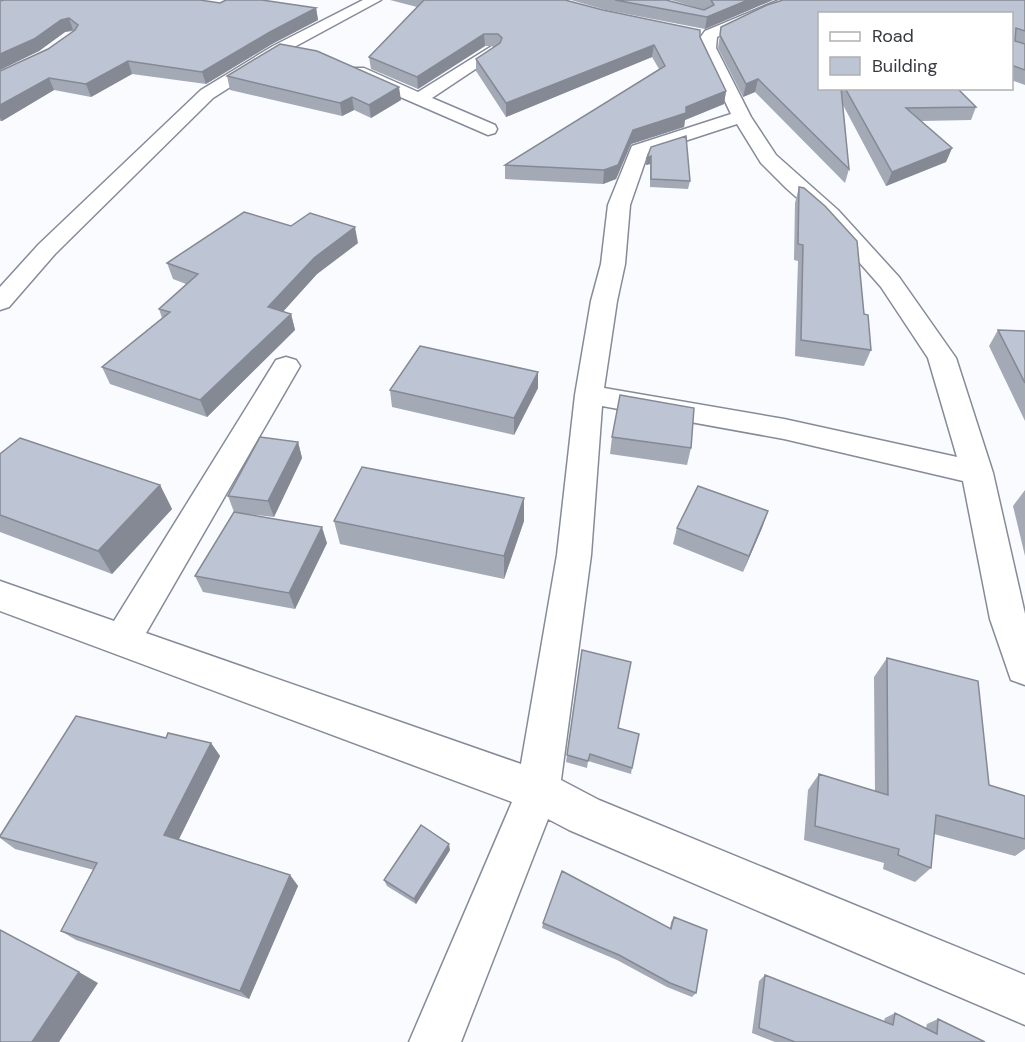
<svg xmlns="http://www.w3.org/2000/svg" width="1025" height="1042" viewBox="0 0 1025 1042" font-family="'DM Sans',sans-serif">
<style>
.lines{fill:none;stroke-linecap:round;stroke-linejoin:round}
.minor-casing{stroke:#858b99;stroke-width:3}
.minor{fill:#fff;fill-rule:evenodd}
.wall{fill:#a3a9b5}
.shaded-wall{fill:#848994}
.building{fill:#bdc4d3;stroke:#848994;stroke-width:1.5}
</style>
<rect width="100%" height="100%" fill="#f9fbfe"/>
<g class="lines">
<defs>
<path id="minor" d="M363 0H381L285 52 213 98 55 254 9 307 0 310V287L39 244 201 90 273 46Z
M779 0H800L798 3 764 15 717 37 716 48 751 117 776 155 838 210 899 277 956 358 993 473 1025 614V685L1011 680 990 619 963 481 784 439 602 406 591 555 561 780 599 800 1025 975V1025L569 830 548 819 461 1042H409L512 802 0 611V581L114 621 276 360 286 357 296 360 300 366 146 633 521 764 557 555 575 395 591 301 601 264 608 205 632 146 731 114 700 48V38L705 31ZM737 124 761 163 786 188 822 220 881 287 928 358 957 457 784 419 604 388 617 301 625 264 630 205 648 153Z
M492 46 500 51 498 54 432 98 495 125 497 129 495 133 488 135 352 76 350 72 352 68H364L418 92Z"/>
</defs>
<use href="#minor" class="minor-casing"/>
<use href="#minor" class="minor"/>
</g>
<path class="wall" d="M390 0H565L700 37 726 91 724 104 685 120 684 127 631 144 616 179 603 184 505 179V165L659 69 652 57 506 117 476 71V59L495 46H485L418 89 371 69 369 57 417 7Z
M571 0H666L704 10H705L671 0H773L705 29 606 10Z
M783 0H1025V85L1011 80V14H819V88H957L976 107 971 120 921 121 952 148 946 162 886 186 843 105 849 169 845 183 755 92 743 97 718 48 721 27 767 5Z
M0 1 220 3 316 8 318 20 272 44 206 84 132 74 91 97 54 90 2 121H0V71L48 49 74 31 65 32 39 51 0 70Z
M227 76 401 100 371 118 354 110 342 116 230 90Z
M651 147 690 181 688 189 650 187V164L646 165 647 158Z
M799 187 864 314 871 350 864 366 795 356 798 261 794 260 795 203Z
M291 226 358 243 317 274 283 311 291 314 295 330 207 417 110 384 102 367 162 318 159 309 186 284 173 279 167 263Z
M998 330 1025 331V421L989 346Z
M538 388 514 435 392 407 390 390Z
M612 437 691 448 687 465 610 454Z
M298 442 302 458 274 517 247 514 327 543 295 609 203 592 195 576 234 512 228 496Z
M0 454 160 485 172 509 112 574 0 532Z
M1025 490V556L1013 506Z
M768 511 762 528 743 572 673 544 677 528Z
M334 521H524L504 579 340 544Z
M582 650 632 768 631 774 588 761 587 768 566 762Z
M887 658 989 785 1025 796V849L1015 856 934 834 931 868 915 882 883 869 884 863 804 840 808 790 819 774 875 791 874 677Z
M166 738 211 743 220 756 179 839 290 875 298 886 249 999 76 940 61 931 94 870 15 849 0 838Z
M450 850 416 904 387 886 384 880Z
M674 917 696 993 692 997 667 987 617 960 542 928 543 923 670 928 671 922Z
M765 975 884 1021 885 1018 895 1013 926 1028 927 1024 938 1019 985 1042H775L752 1033 759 981Z"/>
<path class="shaded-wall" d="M748 0H773L705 29 707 17Z
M316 8 318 20 272 44 206 84 202 72 270 32Z
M69 18 73 30 65 32 39 51 0 70V54L61 20Z
M484 34 485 46 418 89 417 77Z
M654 45 652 57 506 117V103Z
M128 61 132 74 91 97 86 84Z
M49 78 54 90 2 121 0 118V105Z
M758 79 755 92 743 97 746 84Z
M399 87 401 100 371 118 369 105Z
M726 91 724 104 685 120 684 127 631 144 616 179 603 184 604 170 633 130 686 107Z
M352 97 354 110 342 116 340 103Z
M952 148 946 162 886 186 892 172Z
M651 156 650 164 646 165 647 158Z
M355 227 358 243 317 274 272 324 268 307 314 258Z
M291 314 295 330 207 417 200 400Z
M538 372V388L514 435V418Z
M298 442 302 458 274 517 268 501Z
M160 485 172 509 112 574 98 551Z
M524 498V521L504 579V556Z
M768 511 762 528 743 572 749 556Z
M322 527 327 543 295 609 289 593Z
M211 743 220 756 175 847 164 835Z
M449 844 450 850 416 904 414 899Z
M290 875 298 886 249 999 240 991Z
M79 972 98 983 59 1042H32Z"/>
<path class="building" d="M4 0H200L220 3 226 0H262L316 8 270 32 202 72 128 61 86 84 49 78 0 105V71L48 49 75 30 78 25 69 18 61 20 34 39 0 54V1Z
M424 0H565L603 10 700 30V37L726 91 686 107V113L633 130 618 165 604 170 505 165 665 66 654 45 506 103 476 59 500 43 502 38 498 34H484L417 77 369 57Z
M615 0H666L704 10 714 5 711 0H748L707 17Z
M783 0H1025V31L1016 28 1015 41 1025 44V70L1011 65V14H819V88H841L849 169 758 79 746 84 720 35 721 27 767 5Z
M280 44 317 51 399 87 369 105 352 97 340 103 227 76Z
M845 88H957L976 107 906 108 952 148 892 172Z
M686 136 690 181 651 179V156L647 158 651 147Z
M799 187 804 188 825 206 857 241 864 314 868 315 871 350 801 340 803 245 798 244Z
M244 212 291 226 310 213 355 227 314 258 268 307 291 314 200 400 102 367 170 312 159 309 198 274 167 263Z
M998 330 1025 331V383Z
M420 346 538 372 514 418 390 390Z
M620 395 694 408 691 448 612 437Z
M260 437 298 442 268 501 228 496Z
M20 438 160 485 98 551 0 515V454Z
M362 467 524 498 504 556 334 521Z
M698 486 768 511 749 556 677 528Z
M234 512 322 527 289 593 195 576Z
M582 650 631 662 618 728 639 734 632 768 590 754 588 761 567 755Z
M887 658 978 681 989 785 1025 796V839L936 815 931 868 898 855 899 849 815 826 819 774 888 795Z
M76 716 166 738 168 733 211 743 164 835 290 875 240 991 61 931 97 863 0 837V836Z
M421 825 449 844 414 899 384 880Z
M562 871 671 929 674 917 707 930 696 993 670 983 619 955 543 923Z
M0 930 79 972 32 1042H0Z
M765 975 893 1025 895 1013 937 1034 938 1019 985 1042H795L759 1028Z"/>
<rect x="818" y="12" width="195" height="78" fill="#ffffff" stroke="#afb0b3" stroke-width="1.5"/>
<rect x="830" y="32" width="30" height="9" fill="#ffffff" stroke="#afb0b3" stroke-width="1.5"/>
<text x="872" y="42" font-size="18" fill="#373a40">Road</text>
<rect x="830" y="57" width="30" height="18" fill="#bdc4d3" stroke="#afb0b3" stroke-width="1.5"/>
<text x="872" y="72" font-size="18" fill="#373a40">Building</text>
</svg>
